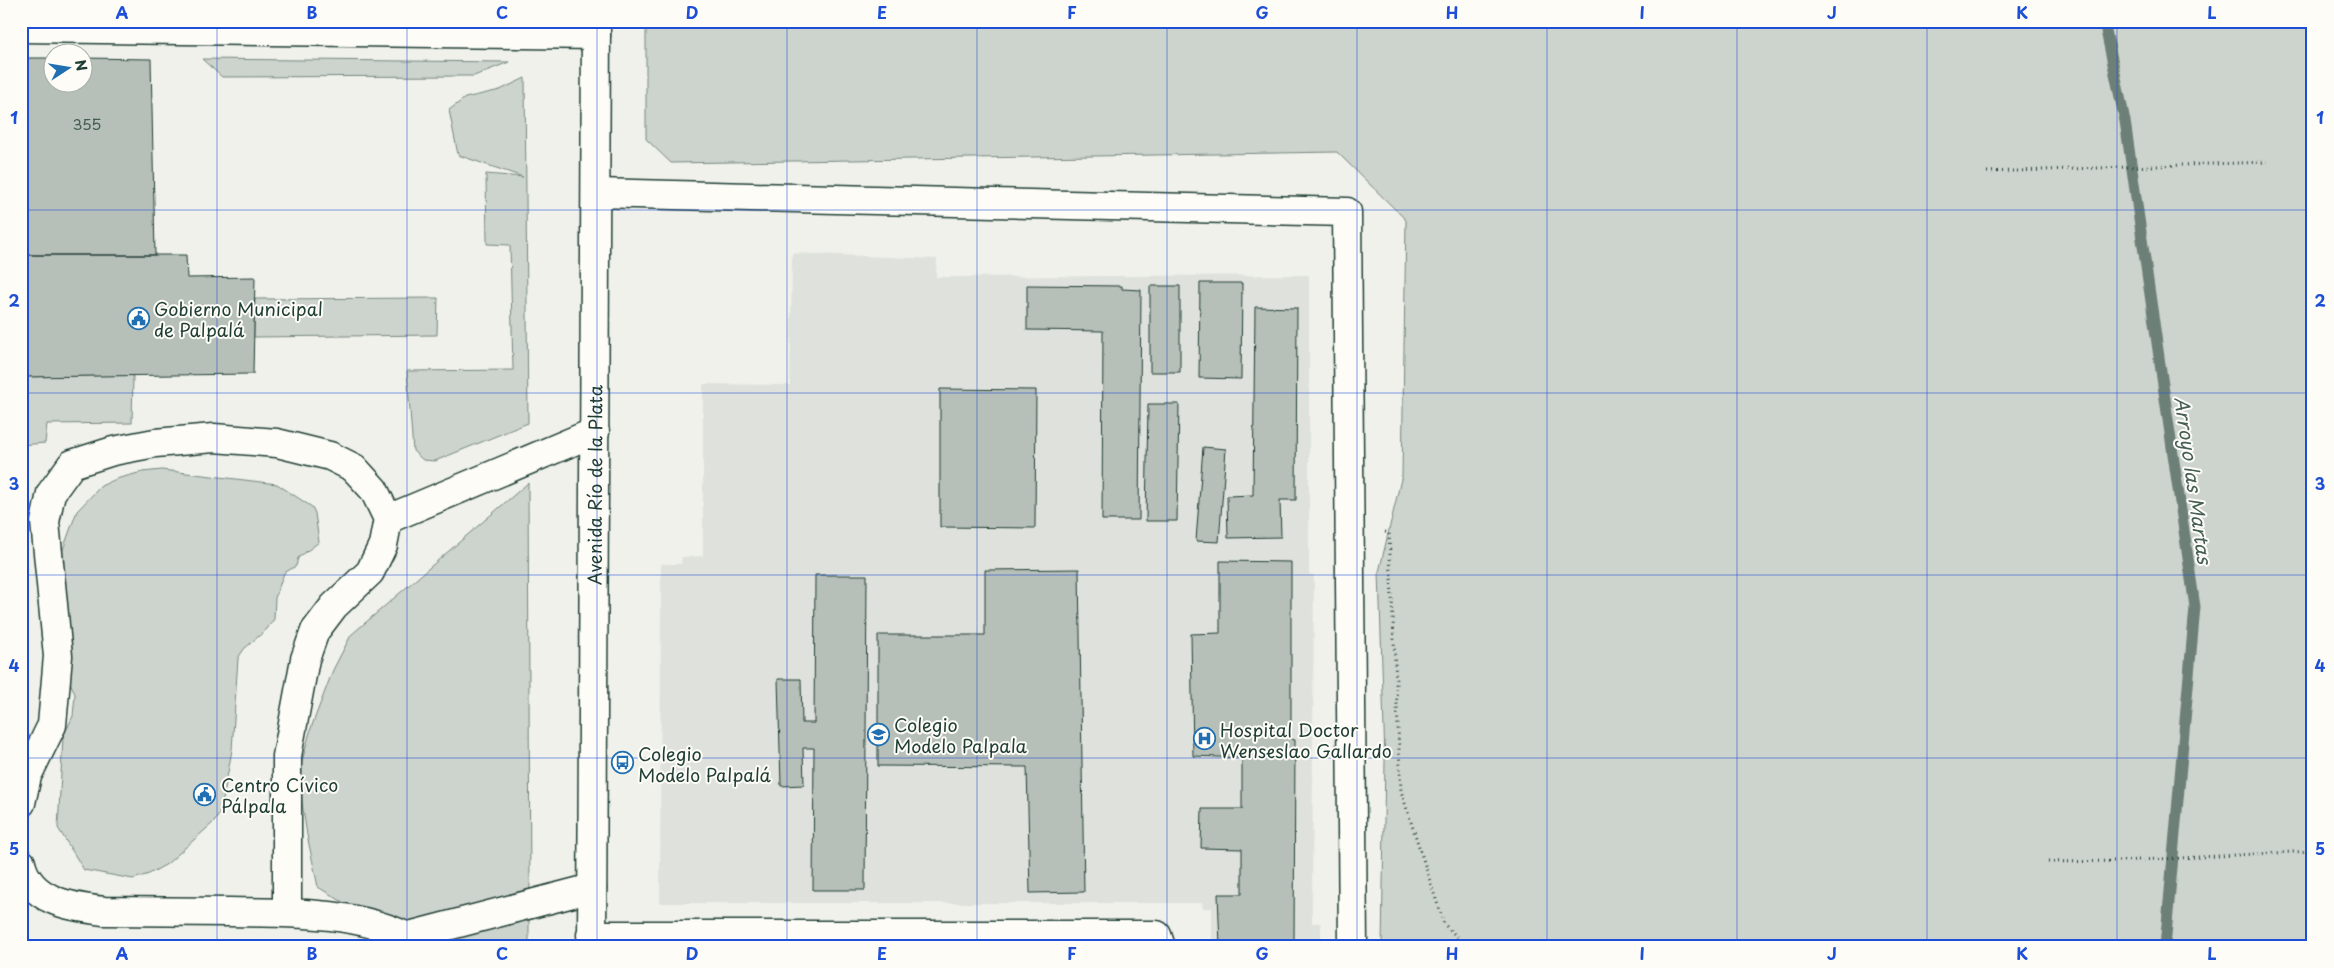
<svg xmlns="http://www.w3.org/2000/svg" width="2334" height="968" viewBox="0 0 2334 968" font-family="'Playpen Sans',sans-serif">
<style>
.built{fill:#dfe2dc}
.green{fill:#cdd3cd;stroke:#768880}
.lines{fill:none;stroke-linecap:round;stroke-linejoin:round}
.stream{stroke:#6c8077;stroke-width:11}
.building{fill:#b6bfb8;stroke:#1f3d34}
.minor-casing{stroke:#1f3d34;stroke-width:31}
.major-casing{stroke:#1f3d34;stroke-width:31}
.path{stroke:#1f3d34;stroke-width:3;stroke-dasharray:1 4;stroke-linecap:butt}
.minor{stroke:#fdfcf7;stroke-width:28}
.major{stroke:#fdfcf7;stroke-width:28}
.grid{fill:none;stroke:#1d4ed8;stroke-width:1;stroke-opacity:0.55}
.labels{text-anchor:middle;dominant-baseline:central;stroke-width:4;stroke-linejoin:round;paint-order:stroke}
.number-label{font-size:15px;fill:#455e55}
.poi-label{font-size:18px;fill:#1f3d34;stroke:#fdfcf7;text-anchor:start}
.street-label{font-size:18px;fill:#1f3d34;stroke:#fdfcf7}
.water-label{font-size:19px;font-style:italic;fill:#455e56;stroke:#fdfcf7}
.neatline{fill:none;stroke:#1d4ed8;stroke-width:2}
.grid-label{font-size:16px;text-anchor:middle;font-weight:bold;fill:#1d4ed8}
</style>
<rect width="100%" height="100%" fill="#f0f1eb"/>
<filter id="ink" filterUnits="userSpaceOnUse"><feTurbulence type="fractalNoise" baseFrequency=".02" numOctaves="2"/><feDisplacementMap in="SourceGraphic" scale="10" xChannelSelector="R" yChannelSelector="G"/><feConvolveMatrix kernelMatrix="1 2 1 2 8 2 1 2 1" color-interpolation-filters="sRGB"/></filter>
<g filter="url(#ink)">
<path class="built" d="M792 253 937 259 936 277 1309 275V574L1314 575 1312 923H1321V947H1212V908H1203L1202 903H660L661 564H681L682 557 703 556V384L790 385Z"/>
<path class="green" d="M646 21H2313V947H1382L1385 760 1379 572 1402 475 1406 220 1337 152 671 163 646 139Z
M202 59 509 62 474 76 222 77Z
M525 78 528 423 435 461 423 460 413 451 407 371 513 370 510 245 487 244 486 174 523 177 458 155 449 110 465 98 500 90Z
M438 298 437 335 254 337 255 299Z
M133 375 132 423 47 424 45 443 21 445V377Z
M162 470 277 484 312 507 315 513 319 542 298 558 296 566 284 573 275 598 274 619 267 629 244 649 238 658 232 750 221 811 215 821 167 864 149 874 133 879 84 870 58 828 63 737 73 716 75 694 66 672 69 617 61 577 62 552 77 511 101 486 116 479 142 472Z
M528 483 530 893 409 924 369 918 318 887 307 835 298 776 311 728 333 670 351 635Z
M529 913V947H447L445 936Z"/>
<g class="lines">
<path class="stream" d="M2104 21 2125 121 2195 607 2165 947"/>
</g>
<path class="building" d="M21 58H52V82H82V58L151 59 155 255H21Z
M21 255H186L187 278 255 277 253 374 21 377Z
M1200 283H1242L1241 379 1199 378Z
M1027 285 1122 286V289L1141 290 1139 520H1102L1103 331 1027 330Z
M1150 286H1180V372H1150Z
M1255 307 1297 308 1296 500H1280L1281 537 1228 538 1227 496 1253 495Z
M940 389 1036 390 1035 528 940 527Z
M1148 404H1179L1177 521H1146Z
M1203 447 1226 449 1219 542 1196 541Z
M1220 561 1291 562V739L1295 740 1294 947H1220L1218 894H1242V849L1201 848 1202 809H1242V758L1193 756 1191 634 1220 633Z
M1079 569 1084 892 1030 893 1027 767 878 766V635H985V570Z
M815 575H867L865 890H813L814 748H803L804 785 781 786 778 679H801L802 723H814Z"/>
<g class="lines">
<defs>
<path id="minor" d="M21 28 596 35
M596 193 1347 212 1353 947
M388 519 595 432
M21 803 27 776 52 725 58 656 45 522 51 493 72 464 113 451 155 443 214 438 277 443 330 456 354 468 374 490 388 519 383 545 370 572 334 606 315 631 305 659 287 756V913
M21 863C29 901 71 907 104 911 145 911 187 912 229 912 292 913 370 910 425 947
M591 935H1157L1161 947
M409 936 592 888"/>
<g id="major">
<path id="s1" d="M592 947 596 21"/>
</g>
</defs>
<use href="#minor" class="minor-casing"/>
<use href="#major" class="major-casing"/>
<path class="path" d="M1987 172 2267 162
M1385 532 1389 533 1401 791 1444 924 1467 947
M2048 862 2121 861 2313 851"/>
<use href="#minor" class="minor"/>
<use href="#major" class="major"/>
</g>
</g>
<path class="grid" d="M217 21V947M407 21V947M597 21V947M787 21V947M977 21V947M1167 21V947M1357 21V947M1547 21V947M1737 21V947M1927 21V947M2117 21V947M21 210H2313M21 393H2313M21 575H2313M21 758H2313"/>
<defs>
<symbol id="civic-ring" viewBox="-11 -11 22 22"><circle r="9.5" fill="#fdfcf7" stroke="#1f6fb2" stroke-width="1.5"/><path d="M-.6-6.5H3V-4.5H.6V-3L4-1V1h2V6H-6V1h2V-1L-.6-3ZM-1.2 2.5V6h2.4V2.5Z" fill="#1f6fb2"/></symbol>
<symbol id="school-ring" viewBox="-11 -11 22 22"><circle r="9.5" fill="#fdfcf7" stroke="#1f6fb2" stroke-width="1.5"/><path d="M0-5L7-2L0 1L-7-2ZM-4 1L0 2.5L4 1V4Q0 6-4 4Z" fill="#1f6fb2"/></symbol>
<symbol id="hospital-ring" viewBox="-11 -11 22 22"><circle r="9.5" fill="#fdfcf7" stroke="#1f6fb2" stroke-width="1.5"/><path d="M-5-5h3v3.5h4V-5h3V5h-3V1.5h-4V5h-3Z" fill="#1f6fb2"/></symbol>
<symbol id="bus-ring" viewBox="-11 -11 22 22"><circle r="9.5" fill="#fdfcf7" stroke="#1f6fb2" stroke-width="1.5"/><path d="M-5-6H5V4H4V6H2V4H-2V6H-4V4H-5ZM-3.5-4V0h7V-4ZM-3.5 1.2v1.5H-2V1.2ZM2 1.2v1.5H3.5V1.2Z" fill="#1f6fb2"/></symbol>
</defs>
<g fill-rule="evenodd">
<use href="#civic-ring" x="126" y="306" width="25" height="25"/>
<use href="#school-ring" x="866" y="722" width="25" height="25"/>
<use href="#hospital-ring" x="1192" y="726" width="25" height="25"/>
<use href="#bus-ring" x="610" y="750" width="25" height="25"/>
<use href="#civic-ring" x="192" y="782" width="25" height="25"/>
</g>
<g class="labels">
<g class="number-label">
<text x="87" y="123">355</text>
</g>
<g class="poi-label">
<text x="154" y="308">Gobierno Municipal<tspan x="154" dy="21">de Palpalá</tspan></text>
<text x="894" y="724">Colegio<tspan x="894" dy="21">Modelo Palpala</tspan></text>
<text x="1220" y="729">Hospital Doctor<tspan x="1220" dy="21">Wenseslao Gallardo</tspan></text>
<text x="638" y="753">Colegio<tspan x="638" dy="21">Modelo Palpalá</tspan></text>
<text x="221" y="784">Centro Cívico<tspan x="221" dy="21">Pálpala</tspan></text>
</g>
<g class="street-label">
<text stroke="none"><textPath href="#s1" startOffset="462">Avenida Río de la Plata</textPath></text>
</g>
<g class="water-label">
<text transform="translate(2194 480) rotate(82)">Arroyo las Martas</text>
</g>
</g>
<rect width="2334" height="968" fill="none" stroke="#fdfcf7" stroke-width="55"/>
<g transform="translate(68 68) rotate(78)"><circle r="24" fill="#fdfcf7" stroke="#a4b0a9"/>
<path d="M0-4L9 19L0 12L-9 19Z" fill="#1f6fb2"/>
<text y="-8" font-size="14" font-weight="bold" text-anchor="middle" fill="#1f3d34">N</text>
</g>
<rect x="28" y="28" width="2278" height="912" class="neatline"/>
<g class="grid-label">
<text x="122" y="19">A</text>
<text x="312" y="19">B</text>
<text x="502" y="19">C</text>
<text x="692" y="19">D</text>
<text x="882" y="19">E</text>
<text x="1072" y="19">F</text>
<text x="1262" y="19">G</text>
<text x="1452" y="19">H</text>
<text x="1642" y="19">I</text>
<text x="1832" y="19">J</text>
<text x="2022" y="19">K</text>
<text x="2212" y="19">L</text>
<text x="14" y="124">1</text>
<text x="2320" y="124">1</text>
<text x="14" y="307">2</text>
<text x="2320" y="307">2</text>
<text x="14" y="490">3</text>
<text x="2320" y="490">3</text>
<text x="14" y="672">4</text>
<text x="2320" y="672">4</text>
<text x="14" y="855">5</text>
<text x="2320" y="855">5</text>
<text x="122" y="960">A</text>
<text x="312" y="960">B</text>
<text x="502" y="960">C</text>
<text x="692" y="960">D</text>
<text x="882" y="960">E</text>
<text x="1072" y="960">F</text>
<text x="1262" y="960">G</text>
<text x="1452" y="960">H</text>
<text x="1642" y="960">I</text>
<text x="1832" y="960">J</text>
<text x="2022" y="960">K</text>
<text x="2212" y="960">L</text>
</g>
</svg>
